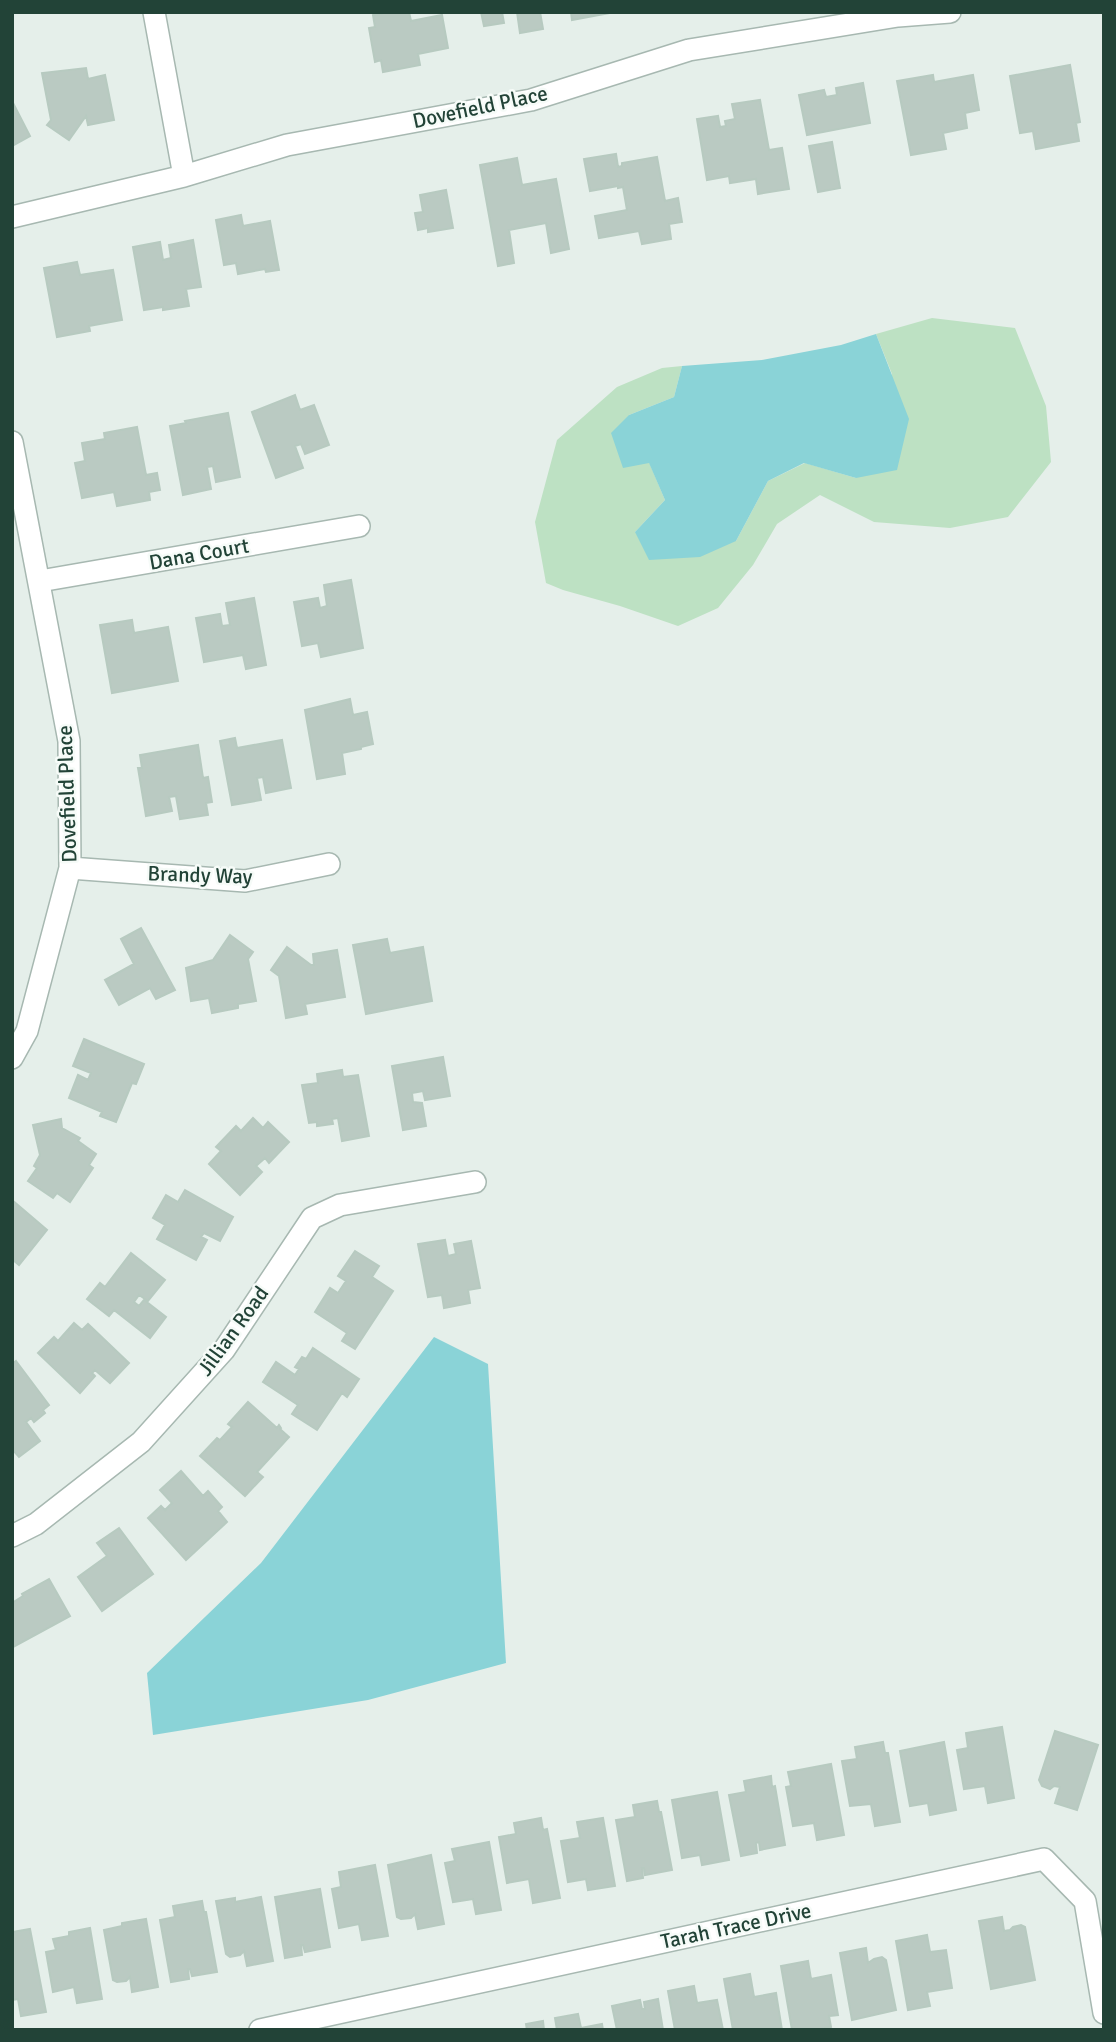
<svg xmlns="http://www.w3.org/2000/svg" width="1116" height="2042" viewBox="0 0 1116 2042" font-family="Signika,sans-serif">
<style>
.green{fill:#bde1c3}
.water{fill:#8ad3d7}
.building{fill:#bacac2;stroke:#b7cac0;stroke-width:2}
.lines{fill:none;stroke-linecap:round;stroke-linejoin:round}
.street-casing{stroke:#a7b8b1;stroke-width:24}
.street{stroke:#fff;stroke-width:21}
.labels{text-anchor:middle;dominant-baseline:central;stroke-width:5;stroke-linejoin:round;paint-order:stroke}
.street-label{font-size:21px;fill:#224337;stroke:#f6fbf8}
</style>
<rect width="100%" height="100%" fill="#e5efea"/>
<path class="green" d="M932 318 1015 328 1046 406 1051 462 1008 517 950 528 874 522 820 495 777 524 753 565 718 608 678 626 620 606 563 590 546 583 535 522 557 440 617 387 662 368 682 366 674 397 629 415 665 500 635 532 736 541 768 481 805 463 856 478 892 374 876 334Z"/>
<path class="water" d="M876 334 909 419 897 470 856 478 804 463 768 481 736 541 700 557 649 560 635 532 665 500 649 463 623 468 611 433 629 415 674 397 682 366 762 360 841 345Z
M434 1337 488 1364 506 1663 368 1700 153 1735 147 1673 261 1563Z"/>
<path class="building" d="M390 12H409L411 21 442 15 448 48 418 54 420 65 383 72 381 60 375 62 369 28 375 27 373 15Z
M481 12H502L504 23 484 26Z
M517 12H540L543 29 520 33Z
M571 12H615L572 20Z
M1070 65 1080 122 1076 123 1079 141 1036 149 1033 131 1020 133 1010 76Z
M86 68 88 79 105 75 114 120 88 125 86 116 69 140 47 125 51 120 42 73Z
M933 75 934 82 973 75 979 110 965 113 967 128 943 133 946 149 911 155 897 81Z
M863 83 870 123 807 135 799 95 824 90 826 97 837 95 836 88Z
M760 100 769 150 782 148 789 189 758 194 756 179 730 183 729 176 707 180 697 119 718 116 720 127 726 126 725 121 735 119 732 104Z
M12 101 30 136 12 146Z
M832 142 840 188 818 192 809 146Z
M616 154 618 167 622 166V163L657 157 665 201 678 198 682 222 669 224 671 239 642 244 639 231 599 238 595 216 627 210 623 187 618 188V186L590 191 584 159Z
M517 158 522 185 556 179 569 249 551 253 546 223 509 230 514 263 498 266 480 165Z
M446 190 453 228 428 232V228L418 230 415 213 423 212 420 195Z
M241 215 243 226 270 221 279 270 266 272 265 269 238 274 236 263 224 265 216 220Z
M193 240 201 287 186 289 189 306 163 310V307L144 310 133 247 160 242 163 260 171 258 169 245Z
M77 262 80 275 113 270 122 320 89 326 90 331 57 337 44 268Z
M295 395 300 410 314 405 329 445 305 454 301 444 295 446 303 468 276 478 252 412Z
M228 413 240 477 216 482 213 466 207 467 211 489 183 495 170 426 186 423 185 421Z
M137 427 146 475 157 473 160 490 149 492 150 500 117 506 114 492 82 498 75 463 85 461 82 443 105 439 104 433Z
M351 580 363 648 321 657 318 643 302 646 294 602 318 598 320 608 327 606 324 585Z
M254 598 266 665 246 669 243 655 204 662 196 618 220 614 222 626 230 625 226 603Z
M132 620 134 633 168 627 178 681 112 693 100 625Z
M350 699 353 715 367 712 373 744 361 747V749L342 753 345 774 317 779 305 710Z
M235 738 237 748 282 740 291 788 266 793 263 777 257 778 261 800 232 805 220 741Z
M198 745 203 778 208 777 212 802 206 803 208 815 180 819 176 796 169 797 172 811 146 816 138 768H142L140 755Z
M141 928 175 990 156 999 150 988 119 1005 105 980 134 964 121 939Z
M230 935 253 952 248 959 256 1001 238 1004V1008L212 1013 209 998 191 1001 186 968 213 960Z
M387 939 390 953 423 947 432 1001 366 1014 353 945Z
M287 947 311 965H314L313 954 337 950 345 997 305 1004 307 1014 286 1018 279 976 271 970Z
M84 1039 144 1064 136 1084 132 1083 116 1122 100 1116 102 1112 69 1098 78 1075 88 1080 91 1073 73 1066Z
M443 1057 450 1096 425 1100 423 1091 412 1093 413 1102 422 1103 426 1126 403 1130 392 1066Z
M342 1070 343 1077 358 1075 369 1136 342 1141 338 1118 332 1119 333 1124 317 1126V1122L309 1123 302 1085 318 1083 317 1074Z
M253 1118 263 1128 268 1122 289 1142 269 1163 265 1158 256 1166 262 1172 240 1195 209 1164 221 1151 216 1147 236 1126 241 1131Z
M61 1119 62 1128 80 1138 78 1141 96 1154 89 1165 93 1168 70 1202 57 1193 53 1198 28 1181 37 1168 34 1166 40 1155 33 1125Z
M185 1190 233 1217 220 1241 204 1233 201 1237 207 1240 196 1260 157 1239 165 1225 153 1218 166 1195 178 1202Z
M12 1200 47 1230 19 1265 12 1259Z
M445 1240 448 1256 456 1254 454 1244 471 1241 480 1288 468 1290 470 1303 444 1308 442 1295 428 1297 418 1244Z
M355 1251 379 1266 372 1277 393 1291 355 1349 342 1341 347 1333 315 1312 330 1288 338 1293 346 1281 338 1276Z
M131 1253 165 1280 148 1301 139 1295 134 1302 139 1306 144 1300 166 1317 150 1338 114 1310 109 1316 87 1299 100 1283 105 1287Z
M74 1323 82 1330 88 1324 129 1363 110 1383 95 1370 92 1373 95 1376 80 1393 38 1353 54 1337 58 1341Z
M313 1348 359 1379 347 1397 342 1393 317 1430 292 1414 298 1405 263 1382 276 1362 295 1375 299 1369 295 1367 302 1357 306 1359Z
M16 1361 49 1405 43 1410 45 1413 34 1422 31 1418 26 1422 40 1441 19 1457 12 1449V1364Z
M248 1402 277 1428 279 1425 281 1428 280 1429 289 1437 257 1472 263 1477 245 1496 200 1456 217 1438 220 1440 232 1427 228 1424Z
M181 1471 203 1496 208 1491 222 1507 218 1511 227 1522 186 1560 148 1518 161 1506 165 1510 172 1503 160 1490Z
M119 1528 153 1574 102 1611 78 1577 107 1556 97 1543Z
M49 1579 70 1616 13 1647 12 1603 23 1596 22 1594Z
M1002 1727 1014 1798 988 1803 985 1786 964 1789 957 1750 968 1748 966 1733Z
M1055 1731 1098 1745 1077 1810 1055 1803 1060 1787 1054 1786 1050 1789 1042 1786 1039 1780Z
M883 1742 885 1753H888L900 1822 875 1826 871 1804 850 1806 842 1761 857 1759 855 1747Z
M944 1742 956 1810 930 1815 928 1803 910 1806 900 1751Z
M831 1764 844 1835 817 1840 814 1823 793 1826 786 1787 791 1786 788 1772Z
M771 1776 772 1787 775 1786 785 1845 760 1850 759 1842 756 1843 757 1853 741 1856 729 1795 746 1792 744 1781Z
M717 1792 729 1860 702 1865 700 1855 682 1858 672 1800Z
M657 1801 659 1812H661L672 1870 645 1875 644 1868H642L643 1878 627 1881 616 1820 635 1817 633 1805Z
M541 1818 543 1830 547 1829 560 1898 533 1903 529 1879 507 1883 499 1837 516 1834 514 1823Z
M603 1818 615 1886 588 1890 586 1879 568 1882 561 1841 580 1838 577 1822Z
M489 1842 501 1910 476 1914 473 1899 453 1902 445 1863 455 1861 452 1849Z
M431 1855 444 1924 418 1929 415 1914 411 1918 401 1919 397 1917 388 1865Z
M375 1865 388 1936 362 1940 359 1924 339 1928 332 1889 341 1887 339 1872Z
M320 1889 330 1947 305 1952 303 1945H301L302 1955 285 1958 275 1897Z
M261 1897 273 1961 247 1966 244 1951 240 1955 230 1957 226 1954 216 1901 235 1898V1902Z
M202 1901 204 1912H206L217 1972 192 1976 190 1969H188L189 1979 171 1982 160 1920 175 1917 173 1906Z
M1002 1917 1004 1931 1010 1930 1013 1927 1021 1925 1025 1927 1035 1980 991 1989 979 1921Z
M146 1919 158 1987 132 1992 130 1977 126 1981 117 1982 113 1980 104 1930 122 1926V1923Z
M90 1928 102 1999 77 2003 74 1987 53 1992 46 1952 56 1950 53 1939 69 1936V1932Z
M30 1929 46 2012 21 2016 18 1999 12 2000V1932Z
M927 1935 930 1952 946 1950 952 1988 927 1992 930 2006 908 2010 896 1941Z
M866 1948 868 1963 874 1959 882 1957 886 1960 896 2010 852 2020 840 1953Z
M808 1961 811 1979 831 1975 838 2015 829 2016 831 2027 816 2030H792L781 1966Z
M750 1974 754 1997 776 1993 782 2030H733L724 1979Z
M694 1986 697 2003 717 2000 723 2030H675L668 1991Z
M658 1999 663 2030H617L612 2006 640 2000 642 2009H645L644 2002Z
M578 2014 581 2028 602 2024 603 2030H557L555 2018Z
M543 2021 544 2030H527L526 2024Z"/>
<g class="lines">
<defs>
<path id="street" d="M154 12 184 176
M12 217 184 176 287 145 531 100 689 50 898 16 950 12
M12 442 69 741 70 868 27 1031 12 1058
M40 581 359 526
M70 868 245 881 329 864
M12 1536 36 1524 141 1442 224 1350 312 1218 340 1205 475 1182
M260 2030 1044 1859 1085 1901 1104 2013"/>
</defs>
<use href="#street" class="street-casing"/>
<use href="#street" class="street"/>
</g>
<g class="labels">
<g class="street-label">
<text transform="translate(480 107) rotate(-12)">Dovefield Place</text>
<text transform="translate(199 554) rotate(-10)">Dana Court</text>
<text transform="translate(67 794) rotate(-92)">Dovefield Place</text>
<text transform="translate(200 875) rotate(2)">Brandy Way</text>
<text transform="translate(233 1331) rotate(-54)">Jillian Road</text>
<text transform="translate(736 1926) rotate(-12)">Tarah Trace Drive</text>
</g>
</g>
<rect width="1116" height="2042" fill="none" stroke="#224337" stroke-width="28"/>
</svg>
